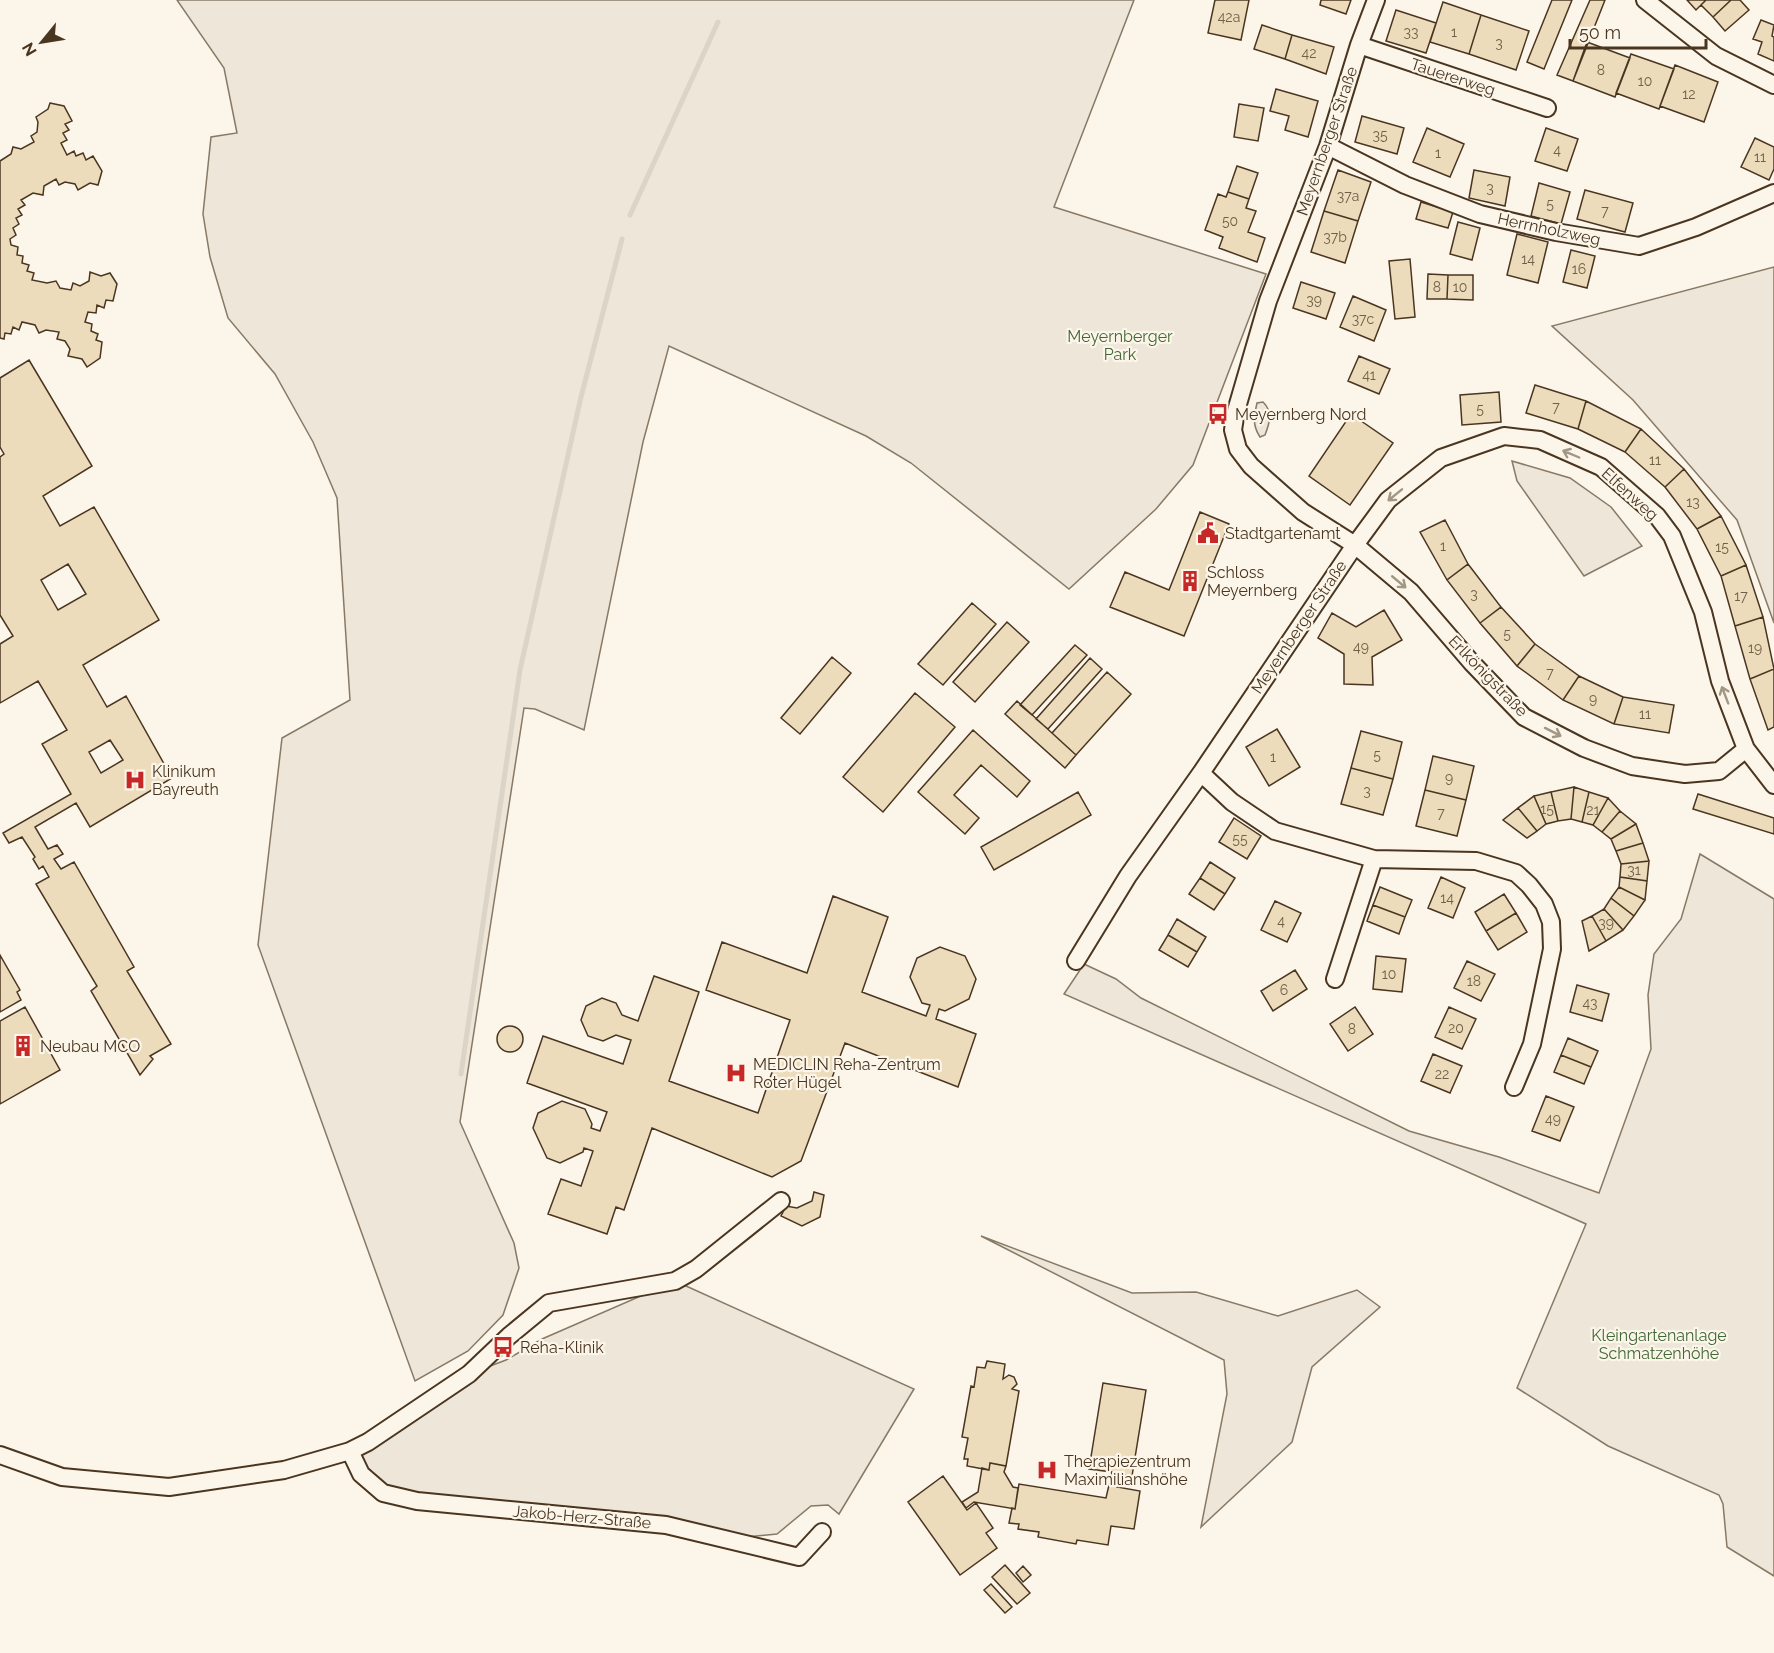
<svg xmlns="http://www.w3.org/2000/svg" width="1774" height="1653" viewBox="0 0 1774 1653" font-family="Raleway,sans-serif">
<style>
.green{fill:#ede6d9;stroke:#887966;stroke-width:1.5}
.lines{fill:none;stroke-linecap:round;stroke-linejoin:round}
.stream{stroke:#dcd4c6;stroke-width:5}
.building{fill:#ecdcbc;stroke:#4a3520;stroke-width:1.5;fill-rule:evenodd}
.street-casing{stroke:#4a3520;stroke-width:20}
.street{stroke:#fbf6e9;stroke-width:16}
.oneway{stroke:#a29684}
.labels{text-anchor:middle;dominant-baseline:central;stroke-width:4.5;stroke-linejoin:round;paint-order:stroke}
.number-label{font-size:14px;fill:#725f47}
.street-label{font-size:16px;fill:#4a3520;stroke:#fbf6e9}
.park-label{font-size:16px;fill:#436837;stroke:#fbf6e9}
.poi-label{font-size:16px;fill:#4a3520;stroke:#fbf6e9;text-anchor:start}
</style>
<rect width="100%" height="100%" fill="#fbf6e9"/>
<path class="green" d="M177 0H1134L1054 207 1266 274 1193 465 1156 509 1069 589 911 463 866 436 669 346 643 442 584 730 535 709 524 708 460 1122 514 1243 519 1268 503 1315 468 1351 415 1381 258 945 282 738 350 700 337 498 313 442 275 374 228 318 210 257 203 214 211 137 237 133 224 68Z
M1774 267V623L1737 520 1633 400 1552 326Z
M1263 402C1273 412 1270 422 1265 435L1260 437C1252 425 1254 416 1257 403Z
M1512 461 1570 478 1611 507 1642 546 1584 576 1517 481Z
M1700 854 1774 899V1576L1727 1547 1723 1504 1719 1495 1608 1446 1517 1388 1586 1224 1064 994 1084 964 1116 979 1141 998 1409 1131 1499 1157 1599 1193 1651 1049 1648 995 1654 954 1681 919Z
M981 1236 1132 1293 1196 1292 1278 1316 1357 1290 1380 1307 1312 1367 1292 1442 1201 1527 1227 1394 1224 1360Z
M675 1281 914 1389 839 1514 828 1505 811 1506 777 1534 724 1539 383 1493 350 1451 469 1374 506 1360 542 1339Z"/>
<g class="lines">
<path class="stream" d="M630 215 718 22
M461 1074 520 670 581 397 622 239"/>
</g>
<path class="building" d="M1215 0H1249L1241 40 1208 33Z
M1321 0H1351L1346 14 1320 5Z
M1552 0H1572L1544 69 1527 62Z
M1590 0H1605L1573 81 1557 75Z
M1687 0H1706L1696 10Z
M1706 0H1731L1713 17 1701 5Z
M1731 0H1740L1749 10 1725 31 1713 17Z
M1443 2 1481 15 1469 54 1430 42Z
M1396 10 1436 23 1426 53 1386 41Z
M1481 15 1529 31 1516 70 1469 54Z
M1761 20 1774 25 1772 36 1774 37V61L1758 54 1762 42 1753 39Z
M1262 25 1292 35 1285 59 1254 49Z
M1292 35 1334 47 1326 74 1285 59Z
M1587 42 1630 58 1615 97 1573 81Z
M1631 54 1674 69 1659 109 1616 93Z
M1675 65 1718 82 1704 122 1660 106Z
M1276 89 1318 101 1308 137 1285 130 1289 116 1270 111Z
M50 103 64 106 72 121 65 124 69 130 63 133 67 140 61 143 67 155 74 151 76 156 83 153 86 160 93 156 102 171 98 185 90 183 78 190 75 184 65 182 59 185 56 179 44 186 43 195 33 193 21 200 25 205 18 209 22 215 16 218 19 224 13 228 16 235 10 239 11 245 18 247 17 255 23 256 22 263 29 265 27 271 34 273 32 280 47 283 56 281 60 288 71 290 73 283 80 286 89 281 90 272 101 276 110 273 117 284 113 301 106 300 104 308 97 305 96 313 88 312 85 322 92 324 91 331 98 334 96 340 102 342 100 358 87 367 82 359 68 356 70 349 65 341 57 339 59 332 46 330 39 333 35 325 22 322 19 330 13 327 11 334 5 333 4 339 0 338V161L11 154 13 147 21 149 34 142 31 136 37 132 38 122 36 117 48 109Z
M1239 104 1264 108 1258 141 1234 137Z
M1362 116 1404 128 1397 154 1355 142Z
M1427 128 1464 144 1450 177 1413 162Z
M1546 128 1578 139 1567 171 1535 161Z
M1755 138 1774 147V169L1769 180 1741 167Z
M1237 166 1258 173 1249 199 1228 192Z
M1338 170 1371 182 1358 221 1324 211Z
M1474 170 1510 177 1505 206 1469 198Z
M1539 183 1570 192 1561 224 1531 216Z
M1585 190 1633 203 1625 232 1577 219Z
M1228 192 1249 199 1246 208 1256 211 1248 232 1265 238 1257 262 1219 248 1223 237 1205 230 1218 194 1226 197Z
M1421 202 1453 212 1448 228 1416 219Z
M1324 211 1358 221 1345 263 1311 252Z
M1458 222 1480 228 1472 260 1450 254Z
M1517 234 1548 242 1538 283 1507 275Z
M1571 250 1595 256 1587 288 1563 282Z
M1410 259 1415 317 1395 319 1389 261Z
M1428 274 1448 275 1447 299H1427Z
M1448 275H1473V300L1447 299Z
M1301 282 1335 293 1326 319 1293 308Z
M1353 296 1386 310 1374 341 1340 327Z
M1359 356 1390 369 1379 394 1348 381Z
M29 360 92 466 43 496 60 526 94 507 159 620 83 665 107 707 126 696 172 778 90 827 76 803 35 827 48 849 57 845 63 854 54 859 61 869 74 862 134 967 127 971 171 1044 150 1056 153 1059 140 1075 91 991 97 986 36 884 49 877 43 866 39 869 33 859 35 857 22 837 9 843 3 833 71 794 42 744 67 730 38 681 0 703V644L13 636 0 615V457L4 454 0 447V378ZM68 564 86 594 58 610 41 580ZM110 740 123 760 101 773 89 752Z
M1535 385 1586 401 1578 429 1526 413Z
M1499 392 1501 422 1462 425 1460 395Z
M1586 401 1641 429 1625 452 1578 429Z
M1351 414 1393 443 1350 505 1309 476Z
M1641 429 1684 469 1665 487 1625 452Z
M1684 469 1721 516 1697 529 1665 487Z
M1200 512 1229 524 1184 636 1110 607 1125 572 1169 590Z
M1721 516 1746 565 1721 576 1697 529Z
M1445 520 1468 564 1447 580 1420 532Z
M1468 564 1501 607 1480 623 1447 580Z
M1746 565 1763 617 1735 626 1721 576Z
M972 603 996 624 943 685 918 664Z
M1501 607 1535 644 1517 666 1480 623Z
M1384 610 1402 640 1372 657 1373 685 1344 684V654L1318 638 1332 613 1356 627Z
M1763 617 1774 669 1750 679 1735 626Z
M1007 622 1029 642 975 702 953 682Z
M1535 644 1579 676 1563 700 1517 666Z
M1075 645 1087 655 1032 715 1020 705Z
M832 657 851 673 800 734 781 718Z
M1090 658 1102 669 1048 729 1036 719Z
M1774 669V727L1768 730 1750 679Z
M1107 672 1131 694 1076 755 1052 733Z
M1579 676 1623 697 1614 724 1563 700Z
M915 693 955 727 883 812 843 777Z
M1623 697 1674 705 1669 733 1614 724Z
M1017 701 1076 755 1065 768 1005 714Z
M1277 729 1300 767 1269 786 1246 747Z
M973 730 1030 781 1017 797 981 765 954 795 979 818 965 834 918 792Z
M1361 731 1402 742 1393 779 1351 768Z
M1433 756 1474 766 1466 800 1425 790Z
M1351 768 1393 779 1383 815 1341 804Z
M1574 787 1571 819 1558 821 1551 792Z
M1574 787 1589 792 1582 822 1571 819Z
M1425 790 1466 800 1457 836 1416 826Z
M1078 792 1091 815 994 870 981 847Z
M1551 792 1558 821 1546 824 1534 796Z
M1589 792 1608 798 1593 825 1582 822Z
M1698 794 1774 818V834L1693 809Z
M1534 796 1546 824 1537 831 1518 808Z
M1608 798 1620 811 1602 832 1593 825Z
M1518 808 1537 831 1527 838 1503 820Z
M1620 811 1636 824 1611 839 1602 832Z
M1234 818 1261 836 1247 859 1219 842Z
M1636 824 1643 843 1616 851 1611 839Z
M1643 843 1649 861 1621 864 1616 851Z
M1649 861 1647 881 1620 877 1621 864Z
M1210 862 1235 878 1225 894 1200 878Z
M1441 877 1465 888 1453 918 1428 908Z
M1620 877 1647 881 1645 900 1619 887Z
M1200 878 1225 894 1214 910 1189 894Z
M1380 887 1412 900 1405 917 1373 905Z
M1619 887 1645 900 1634 916 1611 898Z
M1504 894 1516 913 1486 931 1475 912Z
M833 896 888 917 862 992 926 1016 930 1005 922 1003 910 977 917 958 940 947 965 956 976 979 969 999 945 1011 939 1009 936 1019 976 1034 958 1087 845 1043 801 1161 772 1177 652 1128 624 1210 616 1207 607 1234 548 1214 561 1179 581 1186 593 1151 584 1148 583 1152 560 1163 547 1158 533 1128 538 1113 562 1101 585 1109 592 1124 591 1128 600 1131 607 1112 527 1083 543 1036 623 1064 631 1040 616 1035 603 1041 588 1036 581 1020 586 1006 602 998 616 1003 622 1015 638 1021 654 976 699 992 669 1081 758 1113 790 1020 706 990 722 942 807 973Z
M1611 898 1634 916 1623 930 1604 909Z
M1275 901 1301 913 1287 942 1261 930Z
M1373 905 1405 917 1399 934 1367 921Z
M1604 909 1623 930 1606 941 1592 916Z
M1516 913 1527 932 1498 950 1486 931Z
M1592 916 1606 941 1589 951 1582 921Z
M1177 919 1206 937 1197 952 1168 935Z
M1168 935 1197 952 1188 967 1159 950Z
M0 955 20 990 17 992 21 1000 0 1012Z
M1376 956 1406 959 1402 992 1373 989Z
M1467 961 1495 974 1481 1001 1454 988Z
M1295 970 1307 989 1273 1011 1261 991Z
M1577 985 1609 994 1602 1021 1570 1012Z
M25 1007 60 1070 0 1104V1021Z
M1355 1007 1373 1034 1348 1051 1330 1024Z
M1449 1007 1476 1019 1462 1049 1435 1037Z
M497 1039a13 13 0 1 1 26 0a13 13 0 1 1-26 0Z
M1568 1038 1598 1051 1591 1067 1561 1055Z
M1433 1054 1462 1066 1450 1093 1421 1081Z
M1561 1055 1591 1067 1584 1084 1554 1072Z
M1546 1096 1574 1107 1560 1141 1532 1131Z
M814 1192 824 1195 820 1217 802 1226 781 1216 786 1206 797 1208 812 1201Z
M987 1361 1005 1364 1003 1379 1009 1375 1014 1377 1017 1384 1012 1389 1019 1391 1006 1466 990 1463 989 1470 967 1466 968 1459H964L968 1438 962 1437 971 1386 974 1387 977 1367 985 1368Z
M1103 1383 1146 1390 1132 1476 1119 1474 1117 1487 1140 1491 1134 1529 1111 1526 1108 1545 1077 1540 1076 1544 1038 1537 1039 1532 1018 1529 1019 1524 1009 1523 1012 1508 1015 1509 1019 1484 1106 1498 1112 1472 1089 1469Z
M990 1463 1006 1466 1004 1472 1013 1487 1018 1488 1015 1509 974 1502 966 1508 962 1502 978 1492 982 1468 989 1470Z
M943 1476 967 1510 976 1503 993 1528 986 1533 997 1548 960 1575 908 1502Z
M1005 1565 1030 1593 1017 1604 992 1577Z
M1023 1566 1031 1575 1023 1582 1016 1573Z
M991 1584 1012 1607 1005 1613 984 1590Z"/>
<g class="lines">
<defs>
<path id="street" d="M1376 0 1359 45 1328 146 1268 301 1236 411 1233 430 1238 449 1251 466 1303 512 1355 545 1411 592 1472 663 1524 717 1584 748 1632 766 1685 774 1719 771 1746 749
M1645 0 1716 56 1774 85
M1359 45 1547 108
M1328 146 1405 185 1480 214 1556 232 1639 246 1696 227 1774 193
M1201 773 1232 802 1275 831 1374 859 1476 861 1516 873 1529 885 1544 904 1551 922 1552 949 1532 1044 1514 1087
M1076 961 1128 876 1201 773 1355 545 1388 500 1441 458 1504 436 1540 440 1601 467 1657 516 1672 536 1703 612 1720 681 1746 749 1774 785
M1335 979 1374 859
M350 1451 361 1474 383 1493 417 1501 666 1525 799 1557 822 1532
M0 1455 62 1477 169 1487 284 1470 350 1451 368 1442 469 1374 509 1336 549 1303 675 1281 696 1269 781 1201"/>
</defs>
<use href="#street" class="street-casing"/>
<use href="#street" class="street"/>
</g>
<defs><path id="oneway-shaft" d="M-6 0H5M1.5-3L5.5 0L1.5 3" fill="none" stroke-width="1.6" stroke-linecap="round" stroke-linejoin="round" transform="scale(1.5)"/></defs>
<g class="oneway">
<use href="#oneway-shaft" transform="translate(1571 454) rotate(-157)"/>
<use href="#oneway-shaft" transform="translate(1395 495) rotate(141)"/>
<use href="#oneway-shaft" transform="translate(1399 582) rotate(40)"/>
<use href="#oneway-shaft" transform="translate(1725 695) rotate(-111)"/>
<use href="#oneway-shaft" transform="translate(1553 732) rotate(27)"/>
</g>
<defs>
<symbol id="bus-bare" viewBox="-9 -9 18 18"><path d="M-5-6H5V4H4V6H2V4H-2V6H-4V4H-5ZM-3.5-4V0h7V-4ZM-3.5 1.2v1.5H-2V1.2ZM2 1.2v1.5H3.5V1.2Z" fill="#c62828" stroke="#fbf6e9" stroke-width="2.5" paint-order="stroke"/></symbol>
<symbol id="civic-bare" viewBox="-9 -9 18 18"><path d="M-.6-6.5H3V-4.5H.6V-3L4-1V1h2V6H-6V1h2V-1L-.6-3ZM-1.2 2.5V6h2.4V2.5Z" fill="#c62828" stroke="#fbf6e9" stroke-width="2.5" paint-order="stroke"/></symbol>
<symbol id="building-bare" viewBox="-9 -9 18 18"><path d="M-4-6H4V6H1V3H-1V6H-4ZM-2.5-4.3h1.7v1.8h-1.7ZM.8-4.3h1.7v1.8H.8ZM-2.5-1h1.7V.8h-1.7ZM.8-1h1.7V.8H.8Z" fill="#c62828" stroke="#fbf6e9" stroke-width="2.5" paint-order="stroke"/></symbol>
<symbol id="hospital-bare" viewBox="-9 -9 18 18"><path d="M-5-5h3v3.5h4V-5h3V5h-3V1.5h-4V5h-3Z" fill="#c62828" stroke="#fbf6e9" stroke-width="2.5" paint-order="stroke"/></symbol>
</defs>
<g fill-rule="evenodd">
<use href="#bus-bare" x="1203" y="399" width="30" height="30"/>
<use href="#civic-bare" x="1193" y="518" width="30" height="30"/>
<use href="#building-bare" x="1175" y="566" width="30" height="30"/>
<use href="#hospital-bare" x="120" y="765" width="30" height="30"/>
<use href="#building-bare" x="8" y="1031" width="30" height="30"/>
<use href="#hospital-bare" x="721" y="1058" width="30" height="30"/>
<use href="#bus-bare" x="488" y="1332" width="30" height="30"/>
<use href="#hospital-bare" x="1032" y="1455" width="30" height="30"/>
</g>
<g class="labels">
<g class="number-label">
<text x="1229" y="17">42a</text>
<text x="1411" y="32">33</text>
<text x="1454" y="32">1</text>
<text x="1499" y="43">3</text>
<text x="1309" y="53">42</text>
<text x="1601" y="70">8</text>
<text x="1645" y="81">10</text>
<text x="1689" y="94">12</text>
<text x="1380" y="135">35</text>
<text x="1557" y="150">4</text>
<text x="1438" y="153">1</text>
<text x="1760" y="157">11</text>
<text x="1490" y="188">3</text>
<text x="1348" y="196">37a</text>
<text x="1550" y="204">5</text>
<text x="1605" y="211">7</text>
<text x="1230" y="221">50</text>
<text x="1335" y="237">37b</text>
<text x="1528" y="259">14</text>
<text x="1579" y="269">16</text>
<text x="1437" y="287">8</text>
<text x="1460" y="287">10</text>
<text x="1314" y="300">39</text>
<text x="1363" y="319">37c</text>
<text x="1369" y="375">41</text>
<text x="1556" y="407">7</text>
<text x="1480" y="409">5</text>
<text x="1655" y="460">11</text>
<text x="1693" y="502">13</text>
<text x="1443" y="546">1</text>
<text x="1722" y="547">15</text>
<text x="1474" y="594">3</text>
<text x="1741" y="596">17</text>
<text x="1507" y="634">5</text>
<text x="1361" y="647">49</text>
<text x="1755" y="648">19</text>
<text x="1550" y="673">7</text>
<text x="1593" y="699">9</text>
<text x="1645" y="714">11</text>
<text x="1377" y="755">5</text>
<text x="1273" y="757">1</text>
<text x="1449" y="778">9</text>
<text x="1367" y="791">3</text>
<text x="1547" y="809">15</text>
<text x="1593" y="810">21</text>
<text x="1441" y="813">7</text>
<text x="1240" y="839">55</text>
<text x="1634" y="870">31</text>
<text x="1447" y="898">14</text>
<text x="1281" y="921">4</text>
<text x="1606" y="923">39</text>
<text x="1389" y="974">10</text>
<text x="1474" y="981">18</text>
<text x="1284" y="990">6</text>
<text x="1590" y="1003">43</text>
<text x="1456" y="1028">20</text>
<text x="1352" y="1029">8</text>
<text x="1442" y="1074">22</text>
<text x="1553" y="1119">49</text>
</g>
<g class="street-label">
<text transform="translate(1453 77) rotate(18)">Tauererweg</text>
<text transform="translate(1327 141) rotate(-71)">Meyernberger Straße</text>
<text transform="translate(1549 229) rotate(12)">Herrnholzweg</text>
<text transform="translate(1630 494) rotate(42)">Elfenweg</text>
<text transform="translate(1299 627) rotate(-56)">Meyernberger Straße</text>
<text transform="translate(1488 676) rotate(46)">Erlkönigstraße</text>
<text transform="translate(582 1517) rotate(5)">Jakob-Herz-Straße</text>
</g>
<g class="park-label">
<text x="1120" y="336">Meyernberger<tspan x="1120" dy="18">Park</tspan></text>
<text x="1659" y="1335">Kleingartenanlage<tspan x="1659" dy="18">Schmatzenhöhe</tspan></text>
</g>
<g class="poi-label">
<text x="1235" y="414">Meyernberg Nord</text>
<text x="1225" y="533">Stadtgartenamt</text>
<text x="1207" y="572">Schloss<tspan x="1207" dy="18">Meyernberg</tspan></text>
<text x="152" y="771">Klinikum<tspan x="152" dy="18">Bayreuth</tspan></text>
<text x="40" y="1046">Neubau MCO</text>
<text x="753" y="1064">MEDICLIN Reha-Zentrum<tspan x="753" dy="18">Roter Hügel</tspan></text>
<text x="520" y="1347">Reha-Klinik</text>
<text x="1064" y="1461">Therapiezentrum<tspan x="1064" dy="18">Maximilianshöhe</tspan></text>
</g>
</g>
<g transform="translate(42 42) rotate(240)" stroke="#fbf6e9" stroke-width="4.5" paint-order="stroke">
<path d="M0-4.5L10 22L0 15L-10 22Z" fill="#4a3520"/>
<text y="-9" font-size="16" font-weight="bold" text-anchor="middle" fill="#4a3520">N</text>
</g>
<path d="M1570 39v9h136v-9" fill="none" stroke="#4a3520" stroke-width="3"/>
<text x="1579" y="39" font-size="18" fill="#4a3520" stroke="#fbf6e9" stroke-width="4.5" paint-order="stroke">50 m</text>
</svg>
